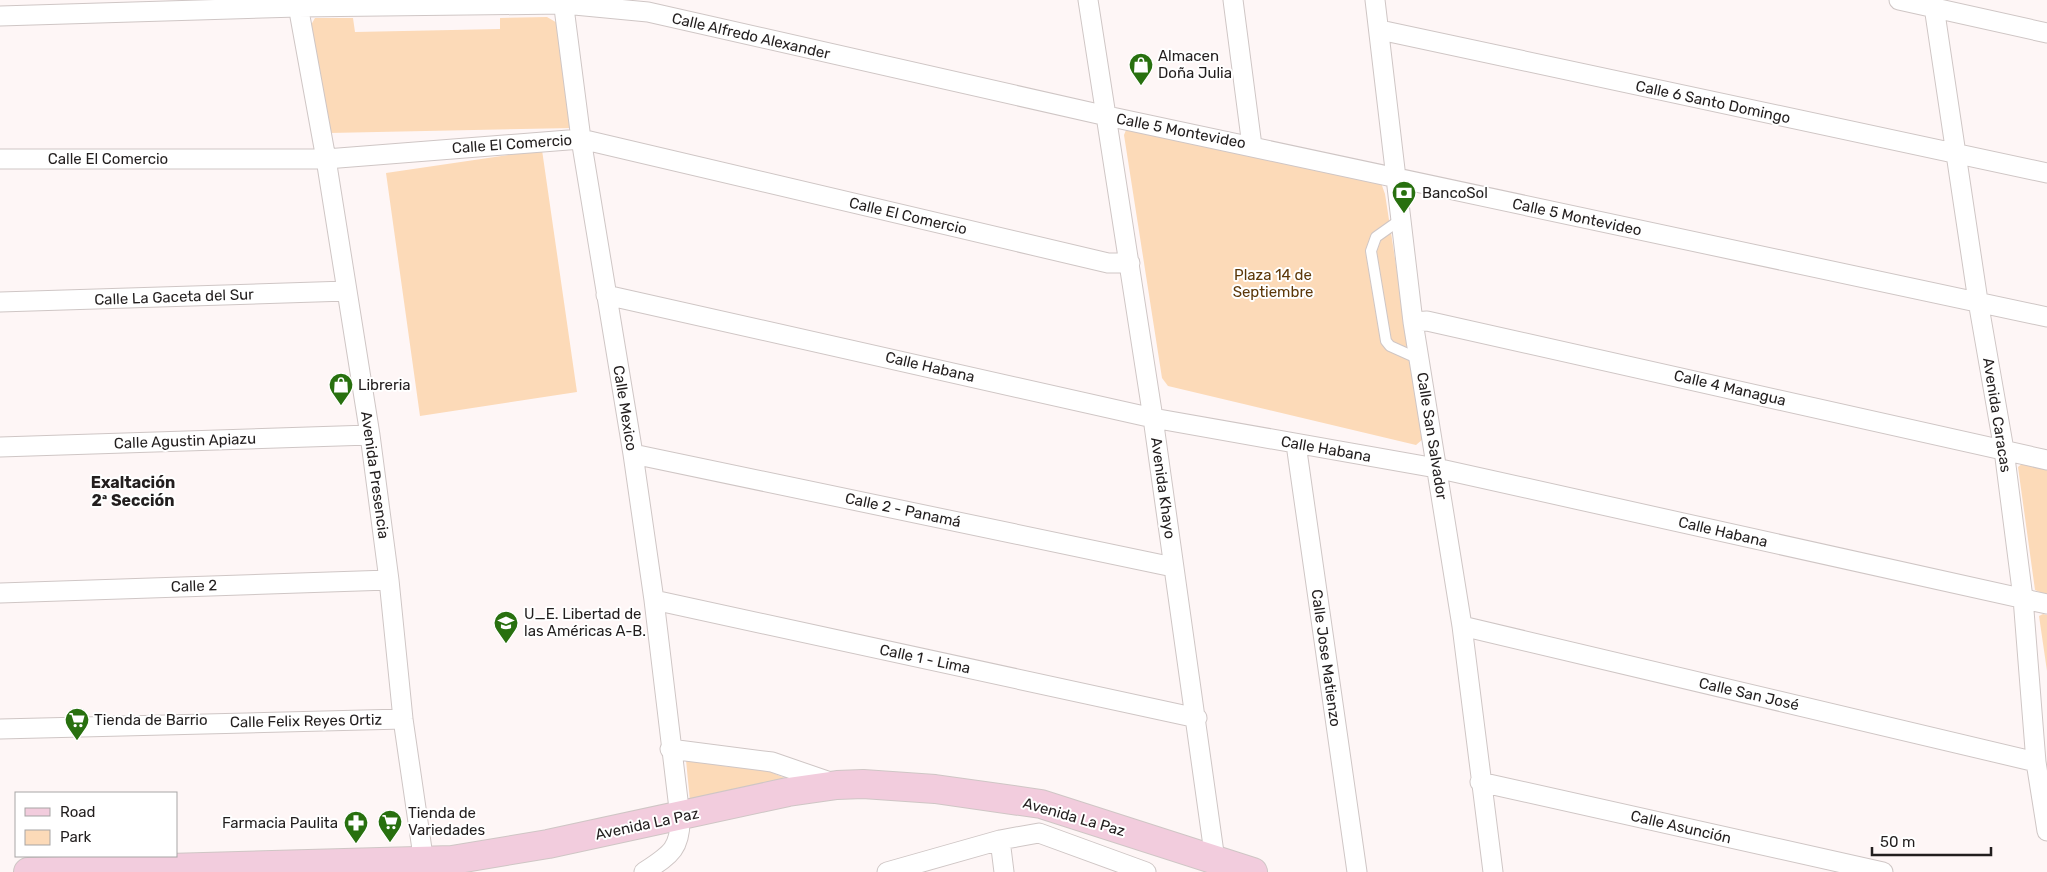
<svg xmlns="http://www.w3.org/2000/svg" width="2047" height="872" viewBox="0 0 2047 872" font-family="Rubik,sans-serif">
<style>
.green{fill:#fcdab8}
.lines{fill:none;stroke-linecap:round;stroke-linejoin:round}
.lane-casing{stroke:#cfc6c5;stroke-width:12}
.street-casing{stroke:#cfc6c5;stroke-width:21}
.secondary-casing{stroke:#cfc6c5;stroke-width:30}
.lane{stroke:#fff;stroke-width:10}
.street{stroke:#fff;stroke-width:19}
.secondary{stroke:#f2ccdd;stroke-width:28}
.labels{text-anchor:middle;dominant-baseline:central;stroke-width:4;stroke-linejoin:round;paint-order:stroke}
.street-label{font-size:15px;fill:#221e1e;stroke:#fff}
.poi-label{font-size:15px;fill:#221e1e;stroke:#fff;text-anchor:start}
.park-label{font-size:15px;fill:#5c3809;stroke:#fff}
.neighbourhood-label{font-size:16px;font-weight:bold;fill:#221e1e;stroke:#fff}
</style>
<rect width="100%" height="100%" fill="#fef6f6"/>
<path class="green" d="M547 17 559 24 573 128 329 133 311 25 315 18H353L355 32 500 29V18Z
M1128 125 1380 180 1385 194 1423 439 1416 445 1168 386 1162 378 1124 135Z
M542 150 577 392 420 416 386 173Z
M2023 463 2047 468V595L2035 590 2018 467Z
M2043 614 2047 615V671L2039 616Z
M686 760 731 767H759L794 782 690 801Z"/>
<g class="lines">
<defs>
<path id="lane" d="M1400 220 1376 237 1371 251 1386 341 1390 346 1419 359"/>
<path id="street" d="M297 0 326 159 370 435 389 580 403 719 424 863
M563 0 581 139 633 454 654 600 680 817C681 849 670 855 644 872
M1088 0 1153 418 1215 860
M1233 0 1252 146
M1375 0 1413 322 1462 626 1493 872
M1899 0 2047 33
M1933 0 1978 301 2004 450 2023 598 2036 762 2047 831
M0 16 298 7 564 4 648 12 1107 116 2047 317
M1380 30 2047 173
M0 159H326L581 139 1108 263H1130
M606 295 1153 418 1436 468 2047 604
M0 302 347 291
M1413 322 1427 321 2047 460
M1296 444 1357 872
M0 447 370 435
M633 454 1173 567
M0 593 389 580
M654 600 1197 718
M1462 626 2036 762
M0 729 403 719
M670 749 772 762 833 783
M1480 782 1883 872
M1000 840 1004 872
M887 872 1000 840 1039 833 1146 872"/>
<path id="secondary" d="M28 872 452 860 548 844 788 792 837 785 863 784 935 789 1041 804 1253 872"/>
</defs>
<use href="#lane" class="lane-casing"/>
<use href="#street" class="street-casing"/>
<use href="#secondary" class="secondary-casing"/>
<use href="#lane" class="lane"/>
<use href="#street" class="street"/>
<use href="#secondary" class="secondary"/>
</g>
<defs>
<symbol id="shop-pin" viewBox="-11 -11 22 30"><path d="M0 17L-7.5 6A9.5 9.5 0 1 1 7.5 6Z" fill="#28700f" stroke="#fff"/><path d="M-5-2.5h2.3a2.7 3.5 0 0 1 5.4 0H5L5.5 6h-11ZM-1.5-2.5h3a1.5 2.3 0 0 0-3 0Z" fill="#fff"/></symbol>
<symbol id="bank-pin" viewBox="-11 -11 22 30"><path d="M0 17L-7.5 6A9.5 9.5 0 1 1 7.5 6Z" fill="#28700f" stroke="#fff"/><path d="M-6-4H6V4H-6ZM0-2.3a2.3 2.3 0 1 0 0 4.6a2.3 2.3 0 1 0 0-4.6Z" fill="#fff"/></symbol>
<symbol id="school-pin" viewBox="-11 -11 22 30"><path d="M0 17L-7.5 6A9.5 9.5 0 1 1 7.5 6Z" fill="#28700f" stroke="#fff"/><path d="M0-5L7-2L0 1L-7-2ZM-4 1L0 2.5L4 1V4Q0 6-4 4Z" fill="#fff"/></symbol>
<symbol id="supermarket-pin" viewBox="-11 -11 22 30"><path d="M0 17L-7.5 6A9.5 9.5 0 1 1 7.5 6Z" fill="#28700f" stroke="#fff"/><path d="M-6-5.5h2.5l.6 2H6L4.5 2H-2.5L-4.4-4H-6ZM-1.5 3.2a1.3 1.3 0 1 0 .1 0ZM3 3.2a1.3 1.3 0 1 0 .1 0Z" fill="#fff"/></symbol>
<symbol id="pharmacy-pin" viewBox="-11 -11 22 30"><path d="M0 17L-7.5 6A9.5 9.5 0 1 1 7.5 6Z" fill="#28700f" stroke="#fff"/><path d="M-2-6h4v4h4v4h-4v4h-4v-4h-4v-4h4Z" fill="#fff"/></symbol>
</defs>
<g fill-rule="evenodd">
<use href="#shop-pin" x="1127" y="51" width="28" height="38"/>
<use href="#bank-pin" x="1390" y="179" width="28" height="38"/>
<use href="#shop-pin" x="327" y="371" width="28" height="38"/>
<use href="#school-pin" x="492" y="609" width="28" height="38"/>
<use href="#supermarket-pin" x="63" y="706" width="28" height="38"/>
<use href="#supermarket-pin" x="376" y="808" width="28" height="38"/>
<use href="#pharmacy-pin" x="342" y="809" width="28" height="38"/>
</g>
<g class="labels">
<g class="street-label">
<text transform="translate(751 36) rotate(13)">Calle Alfredo Alexander</text>
<text transform="translate(1713 102) rotate(12)">Calle 6 Santo Domingo</text>
<text transform="translate(1181 131) rotate(11)">Calle 5 Montevideo</text>
<text transform="translate(512 144) rotate(-4)">Calle El Comercio</text>
<text x="108" y="159">Calle El Comercio</text>
<text transform="translate(908 216) rotate(13)">Calle El Comercio</text>
<text transform="translate(1577 217) rotate(12)">Calle 5 Montevideo</text>
<text transform="translate(174 297) rotate(-2)">Calle La Gaceta del Sur</text>
<text transform="translate(930 367) rotate(13)">Calle Habana</text>
<text transform="translate(1730 388) rotate(13)">Calle 4 Managua</text>
<text transform="translate(625 408) rotate(81)">Calle Mexico</text>
<text transform="translate(1997 415) rotate(81)">Avenida Caracas</text>
<text transform="translate(1432 436) rotate(81)">Calle San Salvador</text>
<text transform="translate(185 441) rotate(-2)">Calle Agustin Apiazu</text>
<text transform="translate(1326 449) rotate(10)">Calle Habana</text>
<text transform="translate(375 475) rotate(82)">Avenida Presencia</text>
<text transform="translate(1163 488) rotate(82)">Avenida Khayo</text>
<text transform="translate(903 510) rotate(12)">Calle 2 - Panamá</text>
<text transform="translate(1723 532) rotate(13)">Calle Habana</text>
<text transform="translate(194 586) rotate(-2)">Calle 2</text>
<text transform="translate(1326 658) rotate(82)">Calle Jose Matienzo</text>
<text transform="translate(925 659) rotate(12)">Calle 1 - Lima</text>
<text transform="translate(1749 694) rotate(13)">Calle San José</text>
<text transform="translate(306 721) rotate(-1)">Calle Felix Reyes Ortiz</text>
<text transform="translate(1074 817) rotate(16)">Avenida La Paz</text>
<text transform="translate(647 824) rotate(-12)">Avenida La Paz</text>
<text transform="translate(1681 827) rotate(13)">Calle Asunción</text>
</g>
<g class="poi-label">
<text x="1158" y="56">Almacen<tspan x="1158" dy="17">Doña Julia</tspan></text>
<text x="1422" y="193">BancoSol</text>
<text x="358" y="385">Libreria</text>
<text x="524" y="614">U_E. Libertad de<tspan x="524" dy="17">las Américas A-B.</tspan></text>
<text x="94" y="720">Tienda de Barrio</text>
<text x="408" y="813">Tienda de<tspan x="408" dy="17">Variedades</tspan></text>
<text x="338" y="823" text-anchor="end">Farmacia Paulita</text>
</g>
<g class="park-label">
<text x="1273" y="275">Plaza 14 de<tspan x="1273" dy="17">Septiembre</tspan></text>
</g>
<g class="neighbourhood-label">
<text x="133" y="482">Exaltación<tspan x="133" dy="18">2ª Sección</tspan></text>
</g>
</g>
<rect x="15" y="792" width="162" height="65" fill="#ffffff" stroke="#a7a5a5"/>
<rect x="25" y="808" width="25" height="8" fill="#f2ccdd" stroke="#a7a5a5"/>
<text x="60" y="817" font-size="15" fill="#221e1e">Road</text>
<rect x="25" y="830" width="25" height="15" fill="#fcdab8" stroke="#a7a5a5"/>
<text x="60" y="842" font-size="15" fill="#221e1e">Park</text>
<path d="M1872 847v8h119v-8" fill="none" stroke="#221e1e" stroke-width="2.5"/>
<text x="1880" y="847" font-size="15" fill="#221e1e" stroke="#ffffff" stroke-width="4" paint-order="stroke">50 m</text>
</svg>
